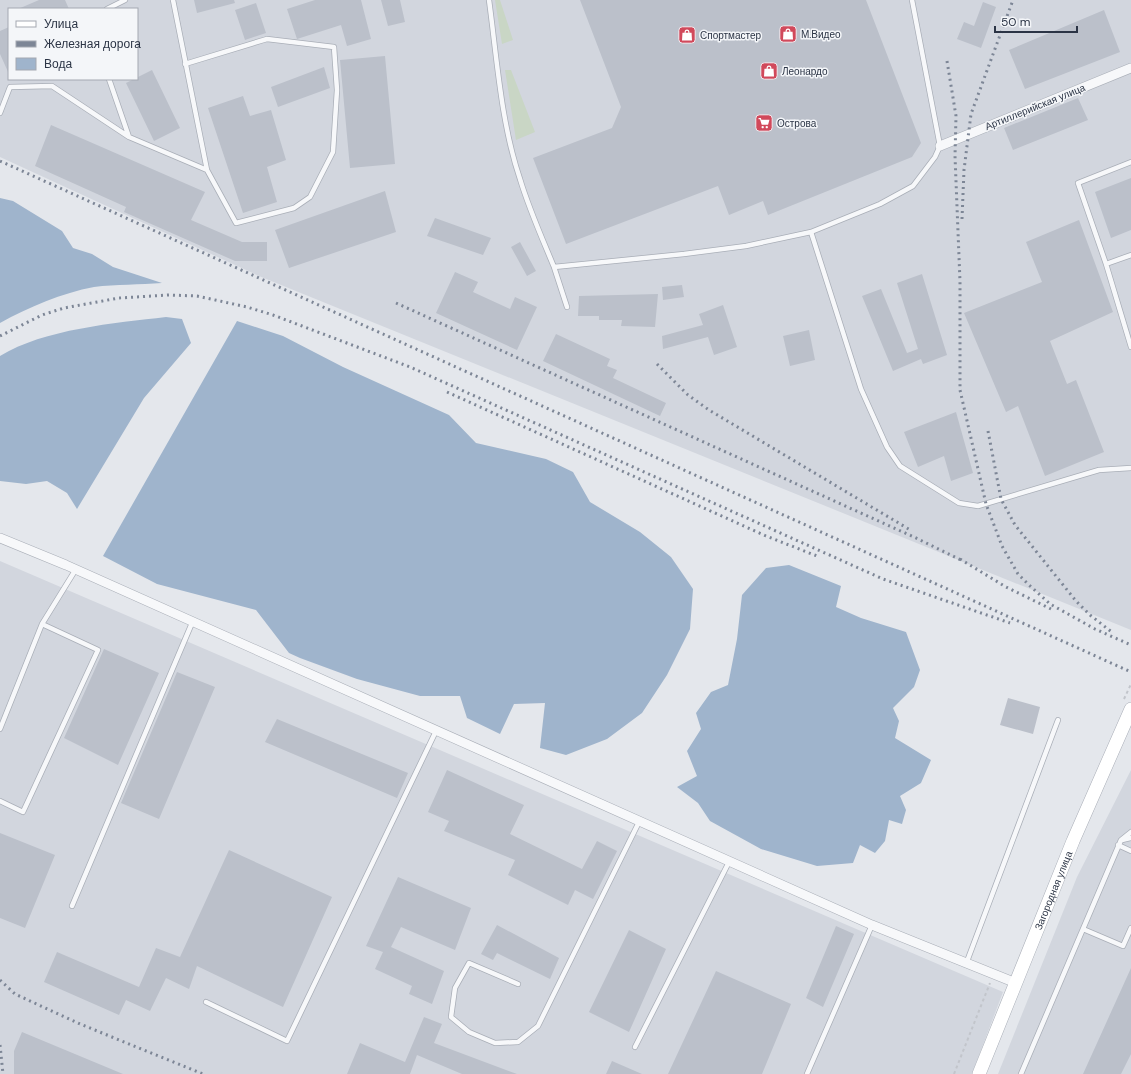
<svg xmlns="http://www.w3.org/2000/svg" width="1131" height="1074" viewBox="0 0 1131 1074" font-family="'DM Sans',sans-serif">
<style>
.built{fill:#d2d6de;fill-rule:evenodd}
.green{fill:#c9d6c5}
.water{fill:#9fb4cc}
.building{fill:#bbc0ca}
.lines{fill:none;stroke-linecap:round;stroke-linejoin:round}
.lane-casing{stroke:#a9aeb7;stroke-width:6}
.street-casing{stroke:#a9aeb7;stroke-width:10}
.secondary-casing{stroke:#a9aeb7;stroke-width:14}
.path{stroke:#c2c5cb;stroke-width:2;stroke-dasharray:3 3;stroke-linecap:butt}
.lane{stroke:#f7f8fa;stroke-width:4.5}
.street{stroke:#f7f8fa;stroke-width:9}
.secondary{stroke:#fff;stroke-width:13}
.rail{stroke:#7d8696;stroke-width:3;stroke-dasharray:2 4;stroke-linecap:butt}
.labels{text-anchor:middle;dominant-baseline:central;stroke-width:3;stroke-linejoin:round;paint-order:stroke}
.poi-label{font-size:10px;fill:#2b3445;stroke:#f4f6f9;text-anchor:start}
.street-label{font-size:10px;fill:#2b3445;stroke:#f4f6f9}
</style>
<rect width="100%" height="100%" fill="#e4e7ec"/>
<path class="built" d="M0 0H1131V630L259 276 0 157ZM9 9H137V79H9Z
M0 561 1003 992 972 1074H0Z
M1131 770V1074H998L1077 877Z"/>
<path class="green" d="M495 0H500L513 40 502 44Z
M505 70H511L535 132 516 140Z"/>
<path class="water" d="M0 198 13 201 62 231 73 248 92 254 113 267 162 283C140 285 116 284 94 287 62 293 29 307 0 323Z
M166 317 182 319 191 343 144 398 77 509 67 493 47 481 26 484 0 481V356C44 329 115 323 166 317Z
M237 321 283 336 343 367 449 415 476 443 546 459 573 472 590 502 640 532 671 557 693 589 690 629 667 675 642 713 607 739 566 755 540 748 545 703 514 704 500 734 467 718 460 696H420L357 679 300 658 289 653 256 610 157 584 103 556Z
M789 565 841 586 836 607 861 618 906 632 920 670 914 687 893 708 899 721 895 738 931 760 921 783 900 796 906 810 902 824 889 820 885 841 875 853 860 845 853 863 817 866 761 849 710 821 698 803 677 787 697 776 687 751 701 729 696 713 711 692 728 685 737 639 742 595 766 568Z"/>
<path class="building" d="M39 0H65L69 9H18Z
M194 0H234L235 3 197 13Z
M315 0H361L371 39 347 46 341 25 297 39 287 9Z
M381 0H400L405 22 388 26Z
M580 0H866L921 143 912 157 768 215 763 201 729 215 718 186 566 244 533 158 612 128 621 107Z
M983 2 996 7 981 48 957 39 964 22 974 26Z
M256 3 266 33 245 40 235 10Z
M1104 10 1120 52 1025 89 1009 50Z
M9 27V74L0 54V31Z
M385 56 395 164 350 168 340 60Z
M324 67 330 88 278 107 271 87Z
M152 70 180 128 154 141 126 83Z
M243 96 250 116 271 110 286 160 267 167 277 202 243 213 208 108Z
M1078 98 1088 120 1013 150 1004 128Z
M51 125 205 192 191 220 242 242H267V261H235L124 212 126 207 35 166Z
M1131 178V230L1111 238 1095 192Z
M385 191 396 232 289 268 275 230Z
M435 218 491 238 483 255 427 236Z
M1079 220 1113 312 1050 341 1067 384 1076 380 1104 452 1045 476 1018 406 1006 412 964 313 1042 282 1026 242Z
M520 242 536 271 527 276 511 247Z
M455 272 478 282 473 292 510 309 515 297 537 307 517 350 436 313Z
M922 274 947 355 923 364 921 359 893 371 862 296 881 289 907 353 918 349 897 283Z
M682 285 684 297 663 300 662 287Z
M658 294 655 327 621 326 622 320H599V316H578L579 296Z
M723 305 737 347 714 355 708 337 663 349 662 336 703 325 699 314Z
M809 330 815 360 790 366 783 336Z
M556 334 610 359 607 366 617 370 613 378 666 403 660 416 543 361Z
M956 412 973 473 951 481 944 456 918 467 904 432Z
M104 649 159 673 118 765 64 738Z
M177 672 215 687 159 819 121 803Z
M1008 698 1040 707 1033 734 1000 725Z
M277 719 408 773 397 798 265 742Z
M447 770 524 805 510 834 582 869 597 841 617 851 593 899 575 890 568 905 508 875 515 860 444 831 449 821 428 812Z
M0 833 55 855 25 928 0 918Z
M229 850 332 897 283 1007 197 966 189 989 166 978 150 1011 126 1000 119 1015 44 982 57 952 139 987 156 948 180 957Z
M398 877 471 908 455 950 401 927 391 947 444 971 432 1004 409 994 412 986 375 969 383 952 366 946Z
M497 925 559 958 550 979 497 953 493 960 481 954Z
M836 926 854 934 823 1007 806 998Z
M629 930 666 949 629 1032 589 1012Z
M1131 968V1054L1121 1074H1083Z
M716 971 791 1004 762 1074H668Z
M424 1017 442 1024 434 1043 517 1074H462L417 1055 410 1074H347L360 1043 405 1062Z
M22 1032 123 1074H14V1051Z
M612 1061 642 1074H606Z"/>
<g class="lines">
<defs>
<path id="lane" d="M489 0C497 59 501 123 520 179 529 209 542 238 554 267L684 254 746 246 811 232 880 204 913 186 935 157 940 146 912 0
M107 9 125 0
M185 64 267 39 334 47 337 90 333 152 310 197 294 208 236 223 207 170
M109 79 129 137 207 170 173 0
M0 113 10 87 52 86 129 137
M811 232 861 389 887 447 900 466 959 503 978 506 1099 470 1131 468
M1131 255 1106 264 1131 347
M1106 264 1078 183 1131 162
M554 267 567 307
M0 729 42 624 76 569
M0 801 23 812 98 650 42 624
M1122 840 1131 838
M1118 845 1131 851
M72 906 192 623
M1083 929 1123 946 1131 928
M966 964 1058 720
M518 984 469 963 455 988 451 1017 469 1032 495 1043 518 1042 538 1026 639 822
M206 1002 287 1041 436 731
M635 1047 729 862
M807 1074 872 925
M1021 1074 1121 840 1131 832"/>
<path id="street" d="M940 146 1131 68
M0 538 66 565 872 925 1016 983"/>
<g id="secondary">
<path id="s1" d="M979 1074 1073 841 1131 709"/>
</g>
</defs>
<use href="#lane" class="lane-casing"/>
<use href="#street" class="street-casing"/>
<use href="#secondary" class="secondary-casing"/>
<path class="path" d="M1124 699 1131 684
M954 1074 990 983"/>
<use href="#lane" class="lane"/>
<use href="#street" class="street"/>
<use href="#secondary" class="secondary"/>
<path class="rail" d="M947 61 956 116 955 156 960 282V390L986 504 1002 546 1018 574 1028 584 1050 604 1095 629 1131 645
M0 161 1131 672
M962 219 964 170 971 114 1013 0
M396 303 914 537 963 561
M0 336 42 315 64 308 119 298 169 295 197 296 247 307 273 315 410 367 883 579 1010 623
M657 364 688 395 709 410 912 531
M447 392 766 536 817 556
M988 431 1001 499 1015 525 1076 601 1090 615 1113 633
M960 559 1006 587 1051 609
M0 980 15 994 80 1024 203 1074
M0 1045 3 1074"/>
</g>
<defs>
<symbol id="shop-square" viewBox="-11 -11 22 22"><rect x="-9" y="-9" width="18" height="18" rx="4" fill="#d1495b" stroke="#f4f6f9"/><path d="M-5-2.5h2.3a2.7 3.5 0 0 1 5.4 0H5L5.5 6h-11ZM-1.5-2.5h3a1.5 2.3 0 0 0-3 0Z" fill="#fff"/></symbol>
<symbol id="supermarket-square" viewBox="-11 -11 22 22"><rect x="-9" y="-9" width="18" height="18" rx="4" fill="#d1495b" stroke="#f4f6f9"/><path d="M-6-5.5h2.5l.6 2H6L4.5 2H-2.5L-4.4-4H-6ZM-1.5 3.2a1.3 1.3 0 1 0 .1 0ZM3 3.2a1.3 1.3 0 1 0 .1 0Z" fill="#fff"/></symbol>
</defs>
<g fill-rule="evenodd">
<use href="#shop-square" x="778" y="24" width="20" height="20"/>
<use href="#shop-square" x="677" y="25" width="20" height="20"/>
<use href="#shop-square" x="759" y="61" width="20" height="20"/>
<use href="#supermarket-square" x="754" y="113" width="20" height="20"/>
</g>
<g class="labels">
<g class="poi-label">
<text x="801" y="34">М.Видео</text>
<text x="700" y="35">Спортмастер</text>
<text x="782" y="71">Леонардо</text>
<text x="777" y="123">Острова</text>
</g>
<g class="street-label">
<text transform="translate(1035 107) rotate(-22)">Артиллерийская улица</text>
<text stroke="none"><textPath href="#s1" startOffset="198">Загородная улица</textPath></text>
</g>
</g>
<rect x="8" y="8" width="130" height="72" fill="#f4f6f9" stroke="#a4a8b1"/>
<rect x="16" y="21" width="20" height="6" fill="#ffffff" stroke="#a4a8b1"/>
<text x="44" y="28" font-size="12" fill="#2b3445">Улица</text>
<rect x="16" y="41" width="20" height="6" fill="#7d8696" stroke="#a4a8b1"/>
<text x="44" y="48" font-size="12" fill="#2b3445">Железная дорога</text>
<rect x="16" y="58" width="20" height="12" fill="#9fb4cc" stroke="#a4a8b1"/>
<text x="44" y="68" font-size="12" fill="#2b3445">Вода</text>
<path d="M995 26v6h82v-6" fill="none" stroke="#2b3445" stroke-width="2"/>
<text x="1001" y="26" font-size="12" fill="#2b3445" stroke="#f4f6f9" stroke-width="3" paint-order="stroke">50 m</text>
</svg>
